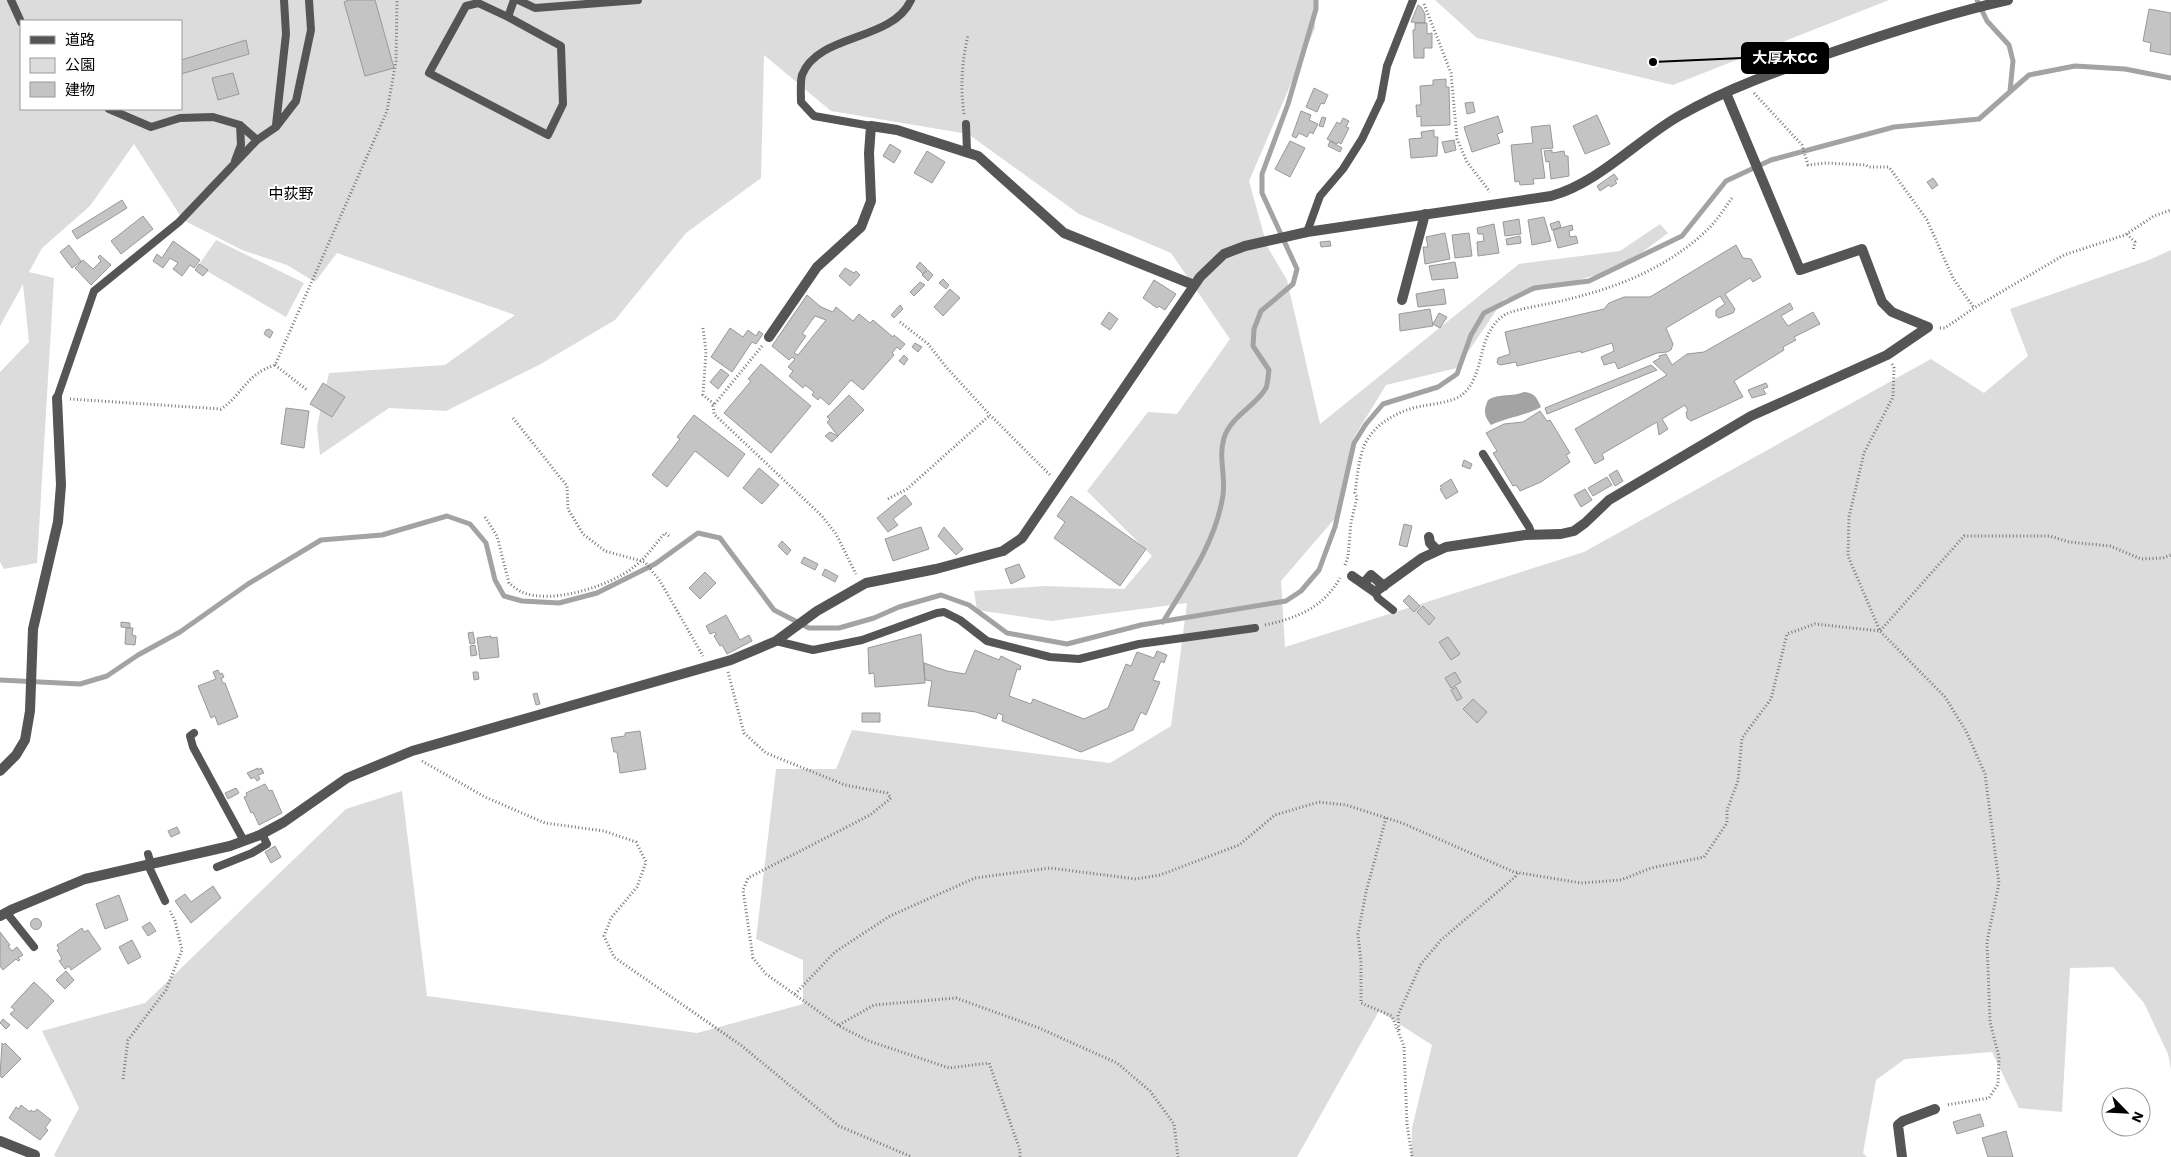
<svg xmlns="http://www.w3.org/2000/svg" width="2171" height="1157" viewBox="0 0 2171 1157" font-family="'Work Sans','Noto Sans JP',sans-serif">
<style>
.green{fill:#dcdcdc;fill-rule:evenodd}
.water{fill:#a3a3a3}
.lines{fill:none;stroke-linecap:round;stroke-linejoin:round}
.stream{stroke:#a3a3a3;stroke-width:5}
.building{fill:#c4c4c4;stroke:#999;fill-rule:evenodd}
.path{stroke:#777;stroke-width:3;stroke-dasharray:1 2.5;stroke-linecap:butt}
.service{stroke:#555;stroke-width:8}
.minor{stroke:#555;stroke-width:10}
.labels{text-anchor:middle;dominant-baseline:central;stroke-width:4;stroke-linejoin:round;paint-order:stroke}
.neighbourhood-label{font-size:15px;fill:#000;stroke:#fff}
.leader{fill:none;stroke:#000;stroke-width:2}
.callout-dot{fill:#000;stroke:#fff;stroke-width:2}
.callout{fill:#000;stroke:#000;stroke-width:2}
.callout-label{font-size:15px;text-anchor:middle;font-weight:bold;fill:#fff}
</style>
<rect width="100%" height="100%" fill="#fff"/>
<path class="green" d="M0 0H1314L1315 28 1249 181 1267 246 1287 280 1320 424 1519 264 1620 251 1660 224 1668 233 1620 269 1504 299 1457 368 1386 385 1353 439 1337 516 1281 581 1285 647 1584 552 1931 359 1984 393 2028 356 2010 309 2149 260 2171 250V1070L2168 1054 2144 1003 2113 967 2070 968 2062 1112 2019 1108 1992 1052 1905 1059 1876 1080 1863 1153 1867 1157H1411L1412 1128 1432 1045 1379 1011 1297 1157H56L54 1155 79 1108 42 1031 145 1003 346 809 402 791 427 996 697 1033 803 1004V960L756 939 776 769H836L852 730 1110 763 1171 726 1187 603 1051 621 977 610 974 591 1046 586 1124 589 1152 556 1087 491 1148 412 1177 414 1230 339 1171 253 1079 214 968 134 831 111 764 55 761 178 686 233 615 320 539 365 446 411 389 408 320 455 317 426 329 373 445 365 515 315 337 253 315 282 287 265 242 250 183 220 134 144 90 206 42 248 29 272 54 278 37 563 4 569 0 562V372L29 342 23 284 0 326ZM21 21H181V109H21Z
M1435 0H1889L1673 85 1477 38Z
M216 240 304 283 286 317 198 266Z"/>
<path class="water" d="M1524 392C1535 393 1537 398 1541 407 1525 416 1508 417 1491 425 1484 416 1483 411 1488 400 1499 393 1512 397 1524 392Z"/>
<g class="lines">
<path class="stream" d="M1977 0 1987 21 2009 45 2013 61 2010 91
M1163 622C1187 582 1216 542 1223 495 1226 476 1218 457 1224 438 1231 416 1255 407 1266 388 1268 383 1268 375 1269 370L1253 346 1254 329 1261 311 1293 284 1297 269 1262 193V174L1288 104 1316 9V0
M0 680 80 684 107 676 138 655 180 632 248 584 321 540 382 535 447 516 470 524 486 543 495 580 504 596 522 601 559 603 597 593 655 564 698 533 720 538 774 610 809 628H839L874 618 899 607 941 595 969 605 1007 633 1067 644 1141 625 1286 601 1301 591 1319 570 1335 527 1354 443 1366 424 1383 404 1438 387 1457 374 1471 335 1484 313 1534 288 1589 281 1682 236 1726 181 1771 160 1894 127 1979 119 2029 75 2075 66 2125 69 2171 78"/>
</g>
<path class="building" d="M349 0H375L394 68 365 76 344 2Z
M1418 5 1421 7 1425 14V23L1411 22Z
M2149 9 2171 13V55L2150 51 2151 43 2143 41Z
M1415 23H1427V34L1432 33V48H1424V58H1414L1413 30H1415Z
M246 40 249 54 181 74V60Z
M233 73 239 94 218 100 212 78Z
M1446 79V87H1449L1450 125 1421 126V116L1417 117 1416 105H1421L1420 86 1433 85V80Z
M1314 88 1328 95 1324 104 1321 103 1317 112 1306 107Z
M1473 102 1475 112 1467 114 1465 103Z
M1301 111 1311 115 1309 120 1318 124 1313 134 1310 132 1307 137 1299 133 1296 138 1292 136Z
M1597 115 1610 144 1585 154 1573 126Z
M1498 116 1503 132 1497 134 1500 143 1472 152 1464 127Z
M1322 117 1326 118 1323 127 1319 126Z
M1343 118 1349 121 1346 127 1349 128 1341 144 1338 142 1337 144 1327 139 1337 122 1340 124Z
M1550 125 1553 148 1541 149 1545 178 1533 179 1534 184 1520 185 1519 181 1515 182 1511 145 1533 143 1531 127Z
M1434 130V137H1438L1437 156 1411 158 1409 139 1422 138 1421 132Z
M1454 140 1456 150 1445 153 1442 142Z
M1290 141 1305 148 1290 177 1275 169Z
M1330 141 1342 148 1340 152 1328 146Z
M890 144 901 151 894 163 883 156Z
M1552 150V153L1564 151 1565 156H1568L1569 176 1551 179 1549 161 1546 162 1544 151Z
M927 151 945 162 932 183 914 173Z
M1614 174 1618 179 1615 181 1617 183 1611 187 1609 185 1600 191 1597 186Z
M1933 178 1938 185 1932 189 1927 182Z
M122 200 127 208 77 239 72 231Z
M143 216 153 229 121 254 111 241Z
M1544 217 1551 241 1532 245 1528 220Z
M1519 219 1521 234 1505 236 1503 222Z
M1559 221 1561 227 1552 230 1550 224Z
M1494 224 1499 253 1478 256 1477 242 1484 241 1483 234H1478L1477 228Z
M1572 225 1573 230 1569 231 1570 237 1576 236 1578 243 1558 248 1553 230Z
M1445 233 1450 259 1425 264 1423 247H1428L1426 237Z
M1469 233 1472 256 1455 258 1452 235Z
M1520 236 1521 243 1507 245 1506 239Z
M173 241 200 260 194 268 190 265 182 276 173 269 178 263 170 258 163 268 153 261 157 254 162 258Z
M1330 241 1331 246 1321 247 1320 242Z
M69 245 81 261 72 268 60 252Z
M1736 245 1743 258 1751 259 1761 277 1753 282 1750 278 1725 294 1735 309 1733 313 1719 318 1716 316V310L1725 304 1720 296 1666 328 1673 344 1671 350 1667 352 1657 353 1618 369 1615 362 1604 365 1601 357 1614 351 1612 343 1581 353V351L1517 366 1516 362 1500 365 1497 363 1498 358 1510 354 1505 332 1604 309 1609 303 1624 297H1650Z
M100 255 111 265 91 285 75 268 83 260 93 269 101 261 98 257Z
M920 262 927 269 923 274 916 267Z
M1455 262 1458 278 1432 280 1429 266Z
M199 264 208 270 203 276 195 270Z
M845 268 854 273 856 271 860 275 850 286 839 276Z
M928 270 933 275 928 281 922 275Z
M943 279 949 285 946 289 939 283Z
M1154 280 1176 294 1165 310 1159 306 1157 308 1143 298Z
M920 282 925 285 914 296 910 292Z
M950 289 960 298 943 316 934 307Z
M1444 289 1446 304 1418 307 1416 294Z
M807 295 821 307 833 312 836 307 853 321 859 314 870 323 873 320 893 337 894 335 905 344 900 350 897 347 892 353 894 355 863 390 851 380 829 405 820 397 818 400 812 395 814 392 805 385 803 388 789 376 793 371 788 367 795 359 792 357 789 360 772 346ZM815 316 826 320 798 355 794 353 806 336 802 334Z
M1790 303 1793 309 1781 316 1788 326 1813 312 1820 324 1794 337 1796 340 1783 347 1784 350 1734 381 1743 397 1691 421 1687 418 1686 412 1688 411 1685 405 1662 419 1668 429 1659 435 1657 422 1602 454 1604 459 1595 464 1575 429 1667 375 1653 362 1660 358 1659 356 1666 354 1672 365 1687 354 1704 352Z
M900 305 903 309 894 318 891 315Z
M1430 309 1433 326 1400 331 1399 314Z
M1109 312 1118 319 1110 330 1101 324Z
M1439 313 1447 317 1440 328 1433 324Z
M730 328 743 337 748 330 756 336 759 331 763 334 756 344 752 342 732 372 711 357Z
M269 329 273 332 270 338 264 334 266 330Z
M915 343 922 347 918 352 912 347Z
M904 355 908 359 904 365 899 361Z
M761 364 811 406 771 453 724 413 751 381 748 379Z
M1651 365 1657 370 1547 414 1545 408Z
M721 369 729 375 718 389 710 382Z
M323 383 345 397 332 417 310 404Z
M1766 383 1768 387 1763 389 1766 394 1752 398 1748 390Z
M849 395 864 410 838 436 827 422 830 419 827 417Z
M286 408 309 411 304 448 281 444Z
M1540 411 1547 421 1550 420 1570 453 1566 455 1570 462 1541 482 1520 491 1516 485 1513 486 1493 453 1497 451 1486 433 1504 424 1523 422Z
M694 415 745 454 728 477 695 451 667 487 652 475 680 439 677 437Z
M830 432 838 436 832 442 825 436Z
M1464 460 1472 464 1470 469 1462 466Z
M759 468 779 485 762 504 743 488Z
M1617 470 1623 481 1615 486 1609 475Z
M1607 477 1612 485 1593 496 1588 488Z
M1451 479 1458 492 1446 499 1440 489 1442 488 1440 486Z
M1585 489 1592 500 1581 507 1574 495Z
M905 495 912 504 893 519 898 525 888 532 877 518Z
M1071 496 1146 549 1120 586 1054 538 1065 522 1057 516Z
M1404 524 1412 526 1407 547 1399 545Z
M921 527 929 549 893 561 885 539Z
M944 527 963 549 956 555 938 536Z
M782 541 791 550 787 555 778 546Z
M804 557 818 564 815 570 801 563Z
M1019 564 1025 577 1011 584 1005 569Z
M825 569 838 576 835 582 822 575Z
M705 572 716 583 700 599 689 588Z
M1409 595 1420 606 1414 612 1403 601Z
M1423 606 1435 618 1429 625 1417 612Z
M726 615 740 640 749 635 752 641 727 654 722 645 720 646 714 636 716 635 715 632 710 634 706 626Z
M121 622 130 623V628L121 627Z
M126 628H133L132 635 136 636 135 645 125 644Z
M473 632 475 643 470 644 468 633Z
M921 634 925 683 875 687 874 673 869 674 868 648Z
M491 636V638L497 637 499 657 480 659 477 638Z
M1448 637 1460 654 1451 660 1439 642Z
M475 645 477 655 471 656 470 646Z
M975 650 999 660 1001 656 1021 666 1020 670 1017 669 1009 696 1031 704 1033 699 1084 719 1108 708 1126 664 1131 666 1137 652 1154 658 1157 651 1167 655 1164 663 1161 661 1153 680 1160 682 1146 715 1141 712 1133 730 1081 752 1002 721 1003 715 998 713 996 719 976 712 928 706 932 681 925 680 924 663 947 671 965 674Z
M218 670 220 674 222 673 224 677 221 679 223 683H225L238 717 218 725 215 716 211 718 198 686 216 679 213 672Z
M473 672H478L479 679 474 680Z
M1455 672 1461 682 1451 688 1445 678Z
M1456 687 1462 698 1457 701 1451 690Z
M537 693 540 704 536 705 533 694Z
M1473 699 1487 712 1477 723 1463 709Z
M862 713H880V722H862Z
M640 731 646 769 620 773 617 752H614L611 738 625 736V733Z
M258 768V770L261 768 264 773 258 775 260 779 257 781 254 777 251 779 247 773Z
M265 784 269 791 272 790 282 813 259 825 253 812 251 813 244 797 247 796 246 793Z
M236 788 239 793 228 799 225 793Z
M177 827 180 833 171 837 168 831Z
M275 846 281 857 271 863 265 852Z
M213 886 221 898 191 923 175 901 185 894 191 902Z
M119 895 128 920 105 929 96 904Z
M30.5 924a5.5 5.5 0 1 1 11 0a5.5 5.5 0 1 1-11 0Z
M150 922 156 931 148 936 142 927Z
M82 928 84 932 88 930 101 949 71 970 69 966 65 969 59 961 62 959 57 950 59 949 57 945Z
M0 932 10 945 8 946 12 951 17 947 23 955 18 958 20 960 18 961 16 959 3 970 0 966Z
M132 940 141 957 128 964 119 947Z
M66 971 74 980 65 989 56 980Z
M34 982 54 1001 27 1029 10 1014 15 1010 11 1007Z
M3 1019 10 1025 6 1029 0 1023Z
M2 1043 3 1045 5 1043 21 1059 2 1078 0 1076Z
M21 1105 30 1112 31 1110 34 1112 37 1109 51 1120 45 1128 48 1130 40 1140 9 1118 16 1107 19 1109Z
M1980 1114 1984 1126 1957 1134 1953 1122Z
M2006 1131 2013 1157H1988L1982 1138Z"/>
<g class="lines">
<path class="path" d="M1424 4 1451 73 1457 139 1467 162 1490 192
M1754 93 1802 145 1808 165 1826 163 1866 165 1869 167H1889L1927 220 1953 278 1974 308
M964 114C960 87 962 62 968 35
M2127 234 2135 242 2133 251
M900 322 928 344 947 368 990 415 1050 475
M703 328 706 352 703 395 714 404
M1940 328H1945L1974 308 2064 255 2125 235 2154 216 2171 210
M762 346 713 406 714 414 822 516 836 534 856 574
M1892 364 1894 368 1893 397 1864 453 1849 517 1848 556 1880 631 1945 697 1966 731 1985 774 1999 883 1987 942 1990 1022 1999 1057 1998 1084 1989 1098 1946 1105
M275 365 307 390
M70 399 221 409C244 393 245 375 275 365L387 111 396 61 397 0
M513 418 567 486 568 509 583 534 605 551 645 562 660 581 703 656
M888 499 907 489 990 415
M485 517 497 536 509 583C513 586 517 590 522 592 551 605 610 586 634 567 646 558 655 544 665 533L669 536
M1345 565 1348 557 1351 522 1357 498 1355 493C1357 479 1358 465 1362 452 1369 426 1398 410 1422 406 1434 404 1452 402 1462 395 1487 374 1475 333 1506 314 1515 309 1556 303 1569 299 1619 287 1668 267 1706 231 1716 222 1724 209 1732 198
M1265 625C1297 618 1323 608 1340 578
M728 672 744 733 766 753 845 785 887 793 891 798 870 815 748 878 743 890 753 958 766 974 839 1026 869 1041 949 1068 989 1063 1020 1150V1157
M422 761 485 797 545 823 604 831 636 842 646 862 637 887 611 918 604 936 614 957 742 1046 839 1126 912 1157
M1386 818 1366 892 1358 934 1361 963V1003L1392 1016 1404 1046 1407 1124 1412 1157
M795 994 835 952 890 916 975 878 1050 868 1136 879 1160 875 1239 845 1275 815 1319 802 1346 805 1402 823 1514 872 1581 883 1621 880 1651 868 1704 857 1727 823V810L1738 781 1742 738 1771 699 1787 634 1815 624 1880 631 1964 536H2050L2069 542 2110 546 2141 559 2163 558 2171 555
M839 1025 874 1005 956 998 1039 1028 1117 1063 1150 1091 1174 1124 1178 1157
M1399 1030 1398 1015 1421 964 1441 940 1515 877 1518 872
M123 1079 128 1040 166 990 182 950 175 921 170 911"/>
<path class="service" d="M11 0 21 22
M518 0 535 8 638 0
M478 3 508 17 561 46 563 104 548 135 429 73 466 6Z
M508 17 514 0
M109 109 151 127 180 118 213 117 240 125 257 140
M966 124 967 152
M276 125 286 34 284 0
M871 126 814 116 801 102C801 94 800 83 802 75 818 33 892 42 911 0
M235 161 241 145 240 125
M1307 232 1320 196 1343 169 1362 139 1381 99 1387 66 1413 0
M57 398 94 291 179 222 257 140 276 127 296 101 311 30 309 0
M1483 454 1529 527 1532 535
M1375 592 1378 598 1393 610
M776 641 813 650 862 640 937 613 944 612 960 620 987 641 1050 657 1079 659 1139 644 1255 628
M194 733 190 736 193 747 244 841
M148 854 151 864
M148 865 165 901
M217 867 252 853 267 844 262 834
M6 912 34 947"/>
<path class="minor" d="M1726 93 1800 270 1862 249 1882 302 1892 312 1928 327
M1402 300 1425 214
M769 337 817 267 861 227 871 201 869 153 871 126 897 130 978 156 1064 233 1194 285
M1429 537 1430 543 1437 550
M1352 576 1375 592 1422 558 1446 547 1525 535 1561 534 1574 531 1585 523 1609 500 1751 416 1887 355 1928 327
M1364 583 1371 575 1384 586
M0 771 16 755 25 740 30 711 33 629 58 522 61 485 57 398
M0 916 13 909 85 879 230 846 260 835 284 822 347 778 412 751 731 660 776 641 817 611 866 583 936 569 1003 551 1022 538 1200 277 1224 254 1245 246 1307 232 1551 196C1600 182 1636 141 1679 116 1728 88 1780 70 1833 52 1891 32 1949 13 2008 0
M0 1141 35 1155
M1902 1157 1898 1125 1903 1121 1935 1109"/>
</g>
<g class="labels">
<g class="neighbourhood-label">
<text x="291" y="194">中荻野</text>
</g>
</g>
<path class="leader" d="M1653 62L1742 58"/>
<circle class="callout-dot" cx="1653" cy="62" r="5"/>
<rect class="callout" x="1742" y="43" width="86" height="30" rx="5"/>
<g class="callout-label">
<text x="1785" y="63">大厚木CC</text>
</g>
<rect x="20" y="20" width="162" height="90" fill="#ffffff" stroke="#999999"/>
<rect x="30" y="36" width="25" height="8" fill="#555555" stroke="#999999"/>
<text x="65" y="45" font-size="15" fill="#000000">道路</text>
<rect x="30" y="58" width="25" height="15" fill="#dcdcdc" stroke="#999999"/>
<text x="65" y="70" font-size="15" fill="#000000">公園</text>
<rect x="30" y="82" width="25" height="15" fill="#c4c4c4" stroke="#999999"/>
<text x="65" y="95" font-size="15" fill="#000000">建物</text>
<g transform="translate(2126 1112) rotate(114)"><circle r="24" fill="#ffffff" stroke="#999999"/>
<path d="M0-4L9 19L0 12L-9 19Z" fill="#000000"/>
<text y="-8" font-size="14" font-weight="bold" text-anchor="middle" fill="#000000">N</text>
</g>
</svg>
